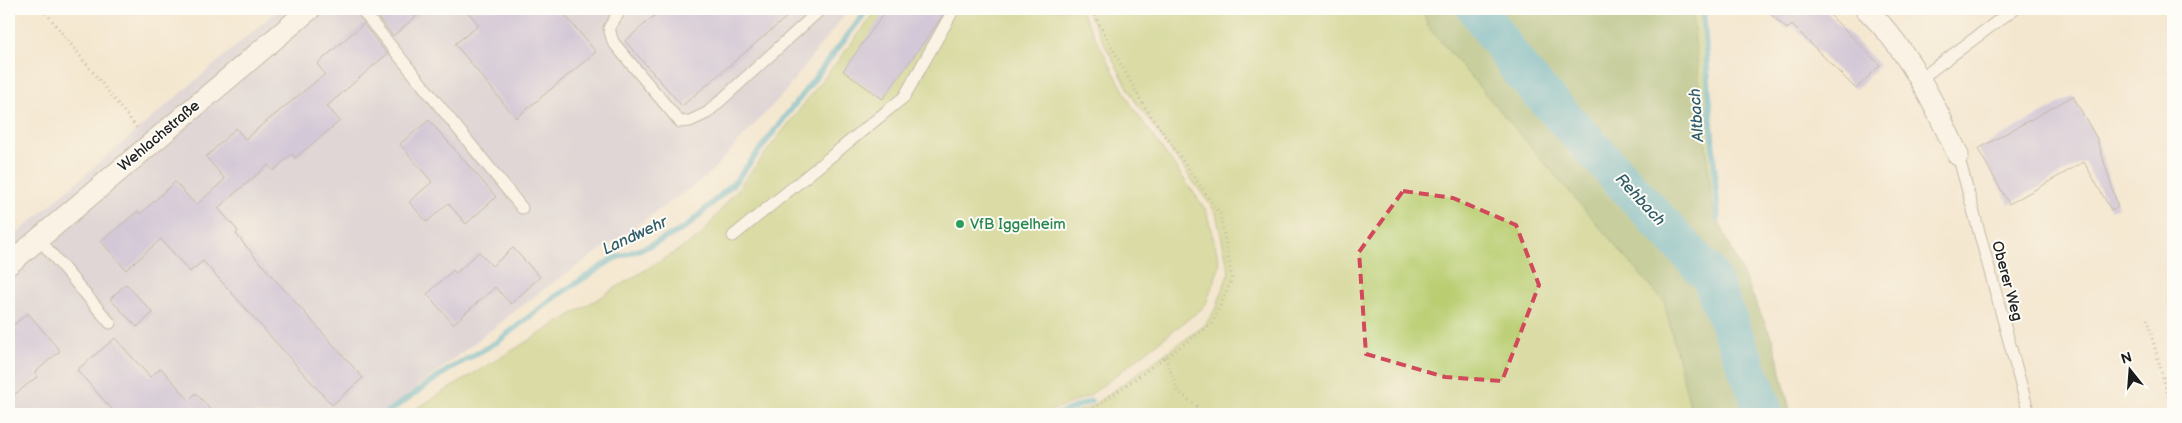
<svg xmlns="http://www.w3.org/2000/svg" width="2182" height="423" viewBox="0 0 2182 423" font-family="'Balsamiq Sans',sans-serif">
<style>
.industrial{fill:#c5c0db}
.green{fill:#bacd71;stroke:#6b7446}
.forest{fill:#93b063;stroke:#586640}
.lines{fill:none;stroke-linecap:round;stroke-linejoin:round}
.stream{stroke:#48adc7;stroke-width:6}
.river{stroke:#48adc7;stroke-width:39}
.building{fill:#aca3e0}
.service-casing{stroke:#888276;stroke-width:13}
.minor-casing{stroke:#888276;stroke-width:23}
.path{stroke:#888276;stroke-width:3;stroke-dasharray:1 4;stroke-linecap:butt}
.service{stroke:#fff;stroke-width:11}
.minor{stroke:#fff;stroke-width:21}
.marked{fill:none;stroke:#d1495b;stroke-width:4;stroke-dasharray:10 6;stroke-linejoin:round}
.leisure-dot{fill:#2e9e5b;stroke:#fdfcf7;stroke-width:2}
.labels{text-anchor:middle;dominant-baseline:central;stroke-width:4;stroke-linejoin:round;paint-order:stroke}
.street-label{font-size:15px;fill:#1c1c1c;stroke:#fdfcf7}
.leisure-label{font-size:15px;fill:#27864d;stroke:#fdfcf7;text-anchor:start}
.water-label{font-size:16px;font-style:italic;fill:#305d69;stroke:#fdfcf7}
</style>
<rect width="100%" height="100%" fill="#fdfcf7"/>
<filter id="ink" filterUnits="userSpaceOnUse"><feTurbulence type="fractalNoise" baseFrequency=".02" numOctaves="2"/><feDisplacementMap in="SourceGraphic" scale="10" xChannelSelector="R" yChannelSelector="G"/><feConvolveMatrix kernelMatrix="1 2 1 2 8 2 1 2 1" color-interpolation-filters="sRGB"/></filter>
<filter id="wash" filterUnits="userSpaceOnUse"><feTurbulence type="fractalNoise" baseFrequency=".0096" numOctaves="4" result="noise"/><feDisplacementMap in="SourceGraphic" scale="20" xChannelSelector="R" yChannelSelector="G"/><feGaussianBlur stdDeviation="1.12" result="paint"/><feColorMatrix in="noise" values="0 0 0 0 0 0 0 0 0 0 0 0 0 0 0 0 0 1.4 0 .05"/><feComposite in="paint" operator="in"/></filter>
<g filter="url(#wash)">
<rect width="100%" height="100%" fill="#f4e7d0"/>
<path class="industrial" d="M279 9H849L784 93 705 178 544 289 382 414H9V240Z"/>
<path class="green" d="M878 9H1080L1133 108 1206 210 1220 265 1205 306 1089 396 1042 414H407L700 237Z
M1086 9H1703L1733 414H1072L1092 406 1205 325 1217 306 1229 271 1216 213 1135 101Z"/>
<path class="forest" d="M1423 9H1692L1712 206 1774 343 1791 414H1692L1664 302 1428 27Z"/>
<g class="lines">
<path class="stream" d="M1703 9 1718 220
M385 414 451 368 497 342 552 299 613 259 649 246 685 228 735 182 868 9
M1058 414 1091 401"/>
<path class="river" d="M1477 9 1521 71 1710 276 1757 392 1764 414"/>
</g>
<g id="blocks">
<path class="building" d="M381 9H425L393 36 375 14Z
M465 9H560L596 52 516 118 455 44 479 25Z
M662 9H796L682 106 625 41Z
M887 9H946L936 25 883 99 843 71Z
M1765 9H1824L1880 65 1856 89 1792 25 1787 29Z
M363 24 387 54 327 106 340 121 295 158 292 154 273 171 268 165 218 208 238 231 236 234 255 257 363 378 332 405 203 261 190 272 161 239 126 270 101 241 138 211 140 214 175 182 196 205 225 179 206 157 236 128 245 139 325 74 317 64Z
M2073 96 2097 139 2118 207 2111 210 2084 162 2009 204 1978 149Z
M429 120 496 197 466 224 448 203 427 222 409 202 432 182 400 144Z
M513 248 540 277 511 304 495 287 453 324 427 294 453 270 456 273 479 252 492 266Z
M126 284 153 313 137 327 110 299Z
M28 313 60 351 35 372 38 376 9 399V329Z
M115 338 150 377 161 368 189 400 196 393 214 414H116L77 370Z"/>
</g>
</g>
<g filter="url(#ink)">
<use href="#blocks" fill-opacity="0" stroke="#888276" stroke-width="1"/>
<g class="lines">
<defs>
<path id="service" d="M361 9 522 208
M621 9 609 28 613 42 680 122 690 121 707 113 821 9
M1920 79 2014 9
M1958 155 2029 414
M733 236 904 97 954 9
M39 239 110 323"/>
<path id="minor" d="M1866 9C1908 49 1934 103 1958 155
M9 264 310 9"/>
</defs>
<use href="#service" class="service-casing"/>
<use href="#minor" class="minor-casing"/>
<path class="path" d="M43 9 137 128
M2147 319 2173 414
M1165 357 1178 391 1206 414
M1080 414 1093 409 1212 324 1232 279 1220 214 1141 101 1091 9"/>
<use href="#service" class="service"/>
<use href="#minor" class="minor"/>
</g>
</g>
<path d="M0 0H2182V423H0ZM1403 191 1453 198 1516 225 1539 285 1502 381 1445 377 1366 354 1359 252Z" fill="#f4e7d0" fill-opacity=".55" fill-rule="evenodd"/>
<path class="marked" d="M1403 191 1453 198 1516 225 1539 285 1502 381 1445 377 1366 354 1359 252Z"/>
<circle class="leisure-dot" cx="960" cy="224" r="5"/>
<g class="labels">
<g class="street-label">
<text transform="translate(159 136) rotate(-40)">Wehlachstraße</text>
<text transform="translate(2007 281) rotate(75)">Oberer Weg</text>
</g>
<g class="leisure-label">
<text x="970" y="224">VfB Iggelheim</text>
</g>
<g class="water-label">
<text transform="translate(1697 115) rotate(-94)">Altbach</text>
<text transform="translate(1640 200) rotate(47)">Rehbach</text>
<text transform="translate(635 236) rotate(-25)">Landwehr</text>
</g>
</g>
<rect width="2182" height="423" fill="none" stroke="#fdfcf7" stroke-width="30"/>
<g transform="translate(2130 370) rotate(343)" stroke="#fdfcf7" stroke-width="4" paint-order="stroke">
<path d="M0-4L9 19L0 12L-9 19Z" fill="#1c1c1c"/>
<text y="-8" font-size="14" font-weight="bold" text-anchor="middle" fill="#1c1c1c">N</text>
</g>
</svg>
